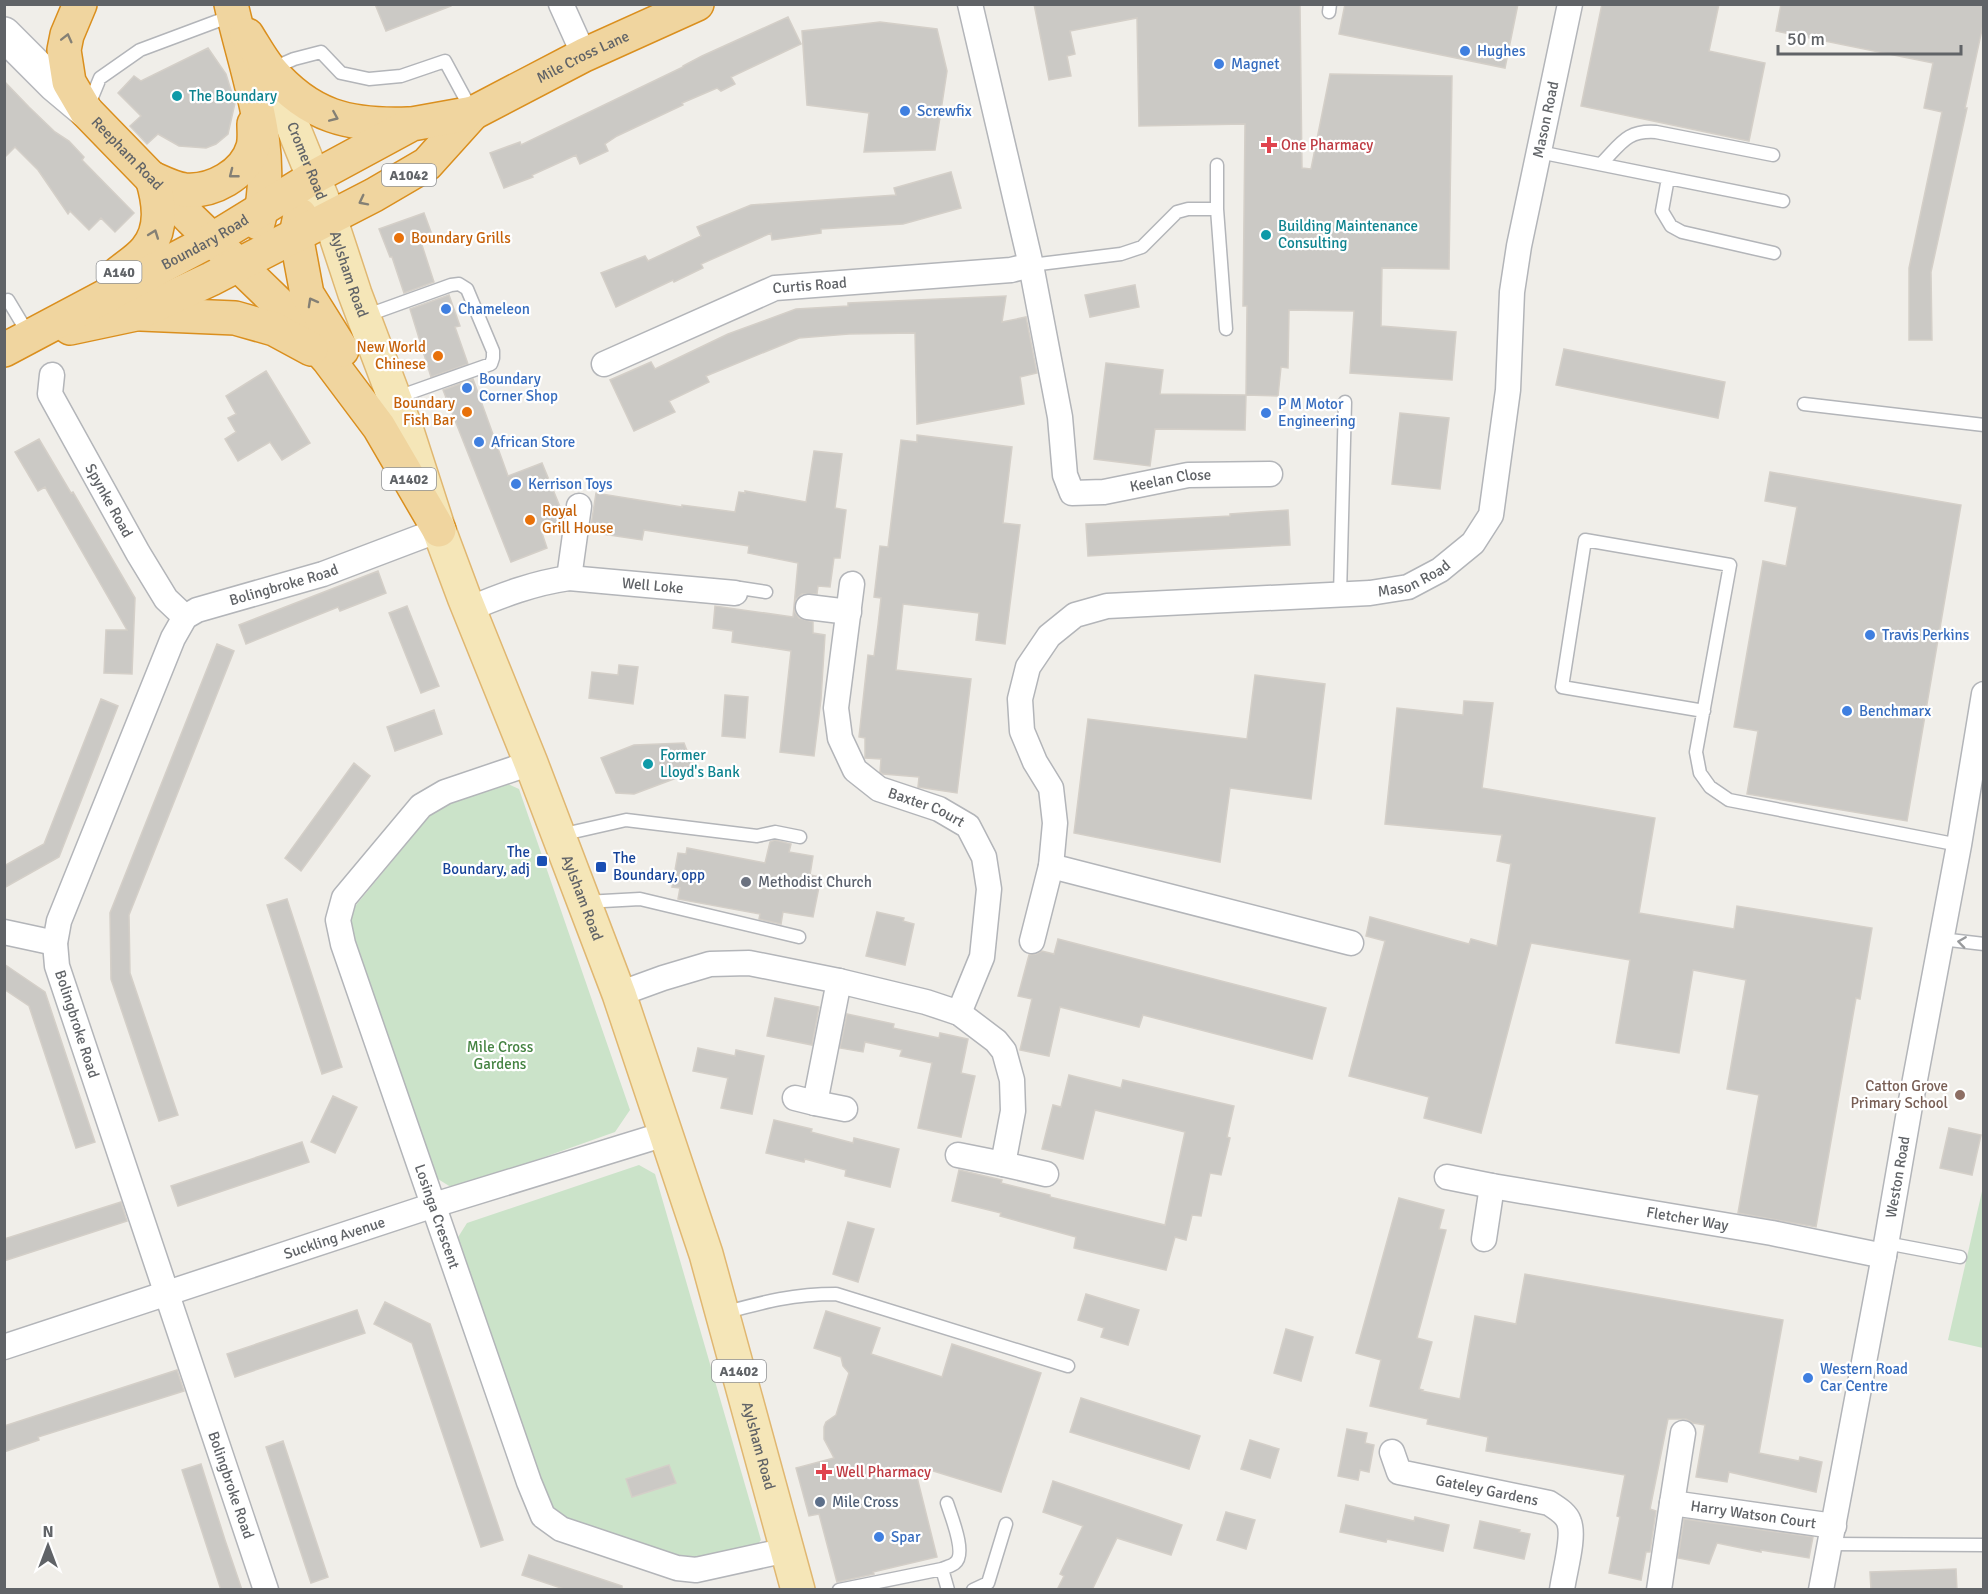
<svg xmlns="http://www.w3.org/2000/svg" width="1988" height="1594" viewBox="0 0 1988 1594" font-family="Signika,sans-serif">
<style>
.green{fill:#cbe3c9}
.building{fill:#cbc9c5;stroke:#d4cfc8;stroke-width:1.5}
.lines{fill:none;stroke-linecap:round;stroke-linejoin:round}
.lane-casing{stroke:#b3b5b9;stroke-width:15}
.street-casing{stroke:#b3b5b9;stroke-width:27}
.secondary-casing{stroke:#b5b7bb;stroke-width:36}
.primary-casing{stroke:#e0b771;stroke-width:36}
.highway-casing{stroke:#da8f1e;stroke-width:36}
.lane{stroke:#fff;stroke-width:12}
.street{stroke:#fff;stroke-width:24}
.secondary{stroke:#fff;stroke-width:33}
.primary{stroke:#f5e6b8;stroke-width:33}
.highway{stroke:#f0d59f;stroke-width:33}
.oneway{stroke:#848075}
.oneway2{stroke:#989a9c}
.shop-dot{fill:#3f7fe0;stroke:#fff;stroke-width:2}
.culture-dot{fill:#0f9aa8;stroke:#fff;stroke-width:2}
.health-dot{fill:#e0444e;stroke:#fff;stroke-width:2}
.food-dot{fill:#e8710a;stroke:#fff;stroke-width:2}
.transit-dot{fill:#1a4fb4;stroke:#fff;stroke-width:2}
.worship-dot{fill:#6b7280;stroke:#fff;stroke-width:2}
.education-dot{fill:#8d6e63;stroke:#fff;stroke-width:2}
.service-dot{fill:#5c6f8a;stroke:#fff;stroke-width:2}
.labels{text-anchor:middle;dominant-baseline:central;stroke-width:4.5;stroke-linejoin:round;paint-order:stroke}
.shield{fill:#fff;stroke:#909295;stroke-width:1.5}
.shield-label{font-size:14px;font-weight:bold;fill:#606367}
.shop-label{font-size:15px;fill:#366cbe;stroke:#fff;text-anchor:start}
.street-label{font-size:15px;fill:#606367;stroke:#fff}
.culture-label{font-size:15px;fill:#0d838f;stroke:#fff;text-anchor:start}
.health-label{font-size:15px;fill:#be3a42;stroke:#fff;text-anchor:start}
.food-label{font-size:15px;fill:#c56008;stroke:#fff;text-anchor:start}
.transit-label{font-size:15px;fill:#164399;stroke:#fff;text-anchor:end}
.worship-label{font-size:15px;fill:#5b616d;stroke:#fff;text-anchor:start}
.park-label{font-size:15px;fill:#458342;stroke:#fff}
.education-label{font-size:15px;fill:#785e54;stroke:#fff;text-anchor:end}
.service-label{font-size:15px;fill:#4e5e75;stroke:#fff;text-anchor:start}
</style>
<rect width="100%" height="100%" fill="#f0eee9"/>
<path class="green" d="M506 783 519 789 630 1110 615 1132 454 1189 430 1174 350 939 352 910 436 808Z
M639 1165 655 1174 761 1540 753 1550 699 1565 562 1522 542 1502 455 1242 467 1223Z
M1983 1187 1984 1348H1983L1948 1340Z"/>
<path class="building" d="M375 4H451V6L386 31Z
M1034 4H1300L1302 168 1311 169 1330 74 1452 76 1449 269 1382 268 1381 326 1456 332 1452 380 1350 373 1354 311 1289 310 1288 368 1281 367 1278 396 1246 395 1247 306H1243L1245 124 1139 126 1137 18 1070 31 1075 54 1067 56 1071 76 1049 80Z
M1345 4H1518L1505 68 1339 34Z
M1602 4H1719L1709 51 1765 63 1749 141 1581 106Z
M1781 4H1983V25L1965 108H1967L1931 272 1932 340H1909V268L1942 112 1924 108 1933 63 1776 31Z
M788 17 801 44 731 77 735 84 721 91 717 88 682 103 683 105 617 136 605 144 608 151 580 164 576 155 532 175 533 177 504 188 490 153 520 142 521 145 683 67V66L702 56Z
M880 22 937 29 947 71 935 150 864 152 869 113 807 105 802 31Z
M208 48 226 74 235 103 228 134 216 144 206 148 179 146 158 134 147 144 130 126 141 116 118 93 134 76 141 81Z
M4 81 29 107 55 132 69 141 84 157 82 160 134 213 115 232 101 218 89 230 70 211 68 214 38 170 15 147 4 158Z
M951 172 961 208 903 224 821 229V233L772 240 771 233 701 264 703 268 674 282 673 280 616 307 601 273 645 256 648 261 701 236 697 227 751 205 896 195 894 188Z
M424 213 431 232 419 236 434 282 404 293 392 257H390L379 229Z
M1135 285 1139 307 1090 317 1085 295Z
M449 295 460 326 455 327 468 364 431 377 410 309Z
M1006 296 1002 322 1026 317 1037 373 1020 377 1024 404 917 424 915 333 849 334 799 338 706 376 709 382 669 401 675 412 634 431 610 380 651 362 655 369 728 334 796 309 848 306V303Z
M1564 349 1725 382 1718 418 1556 385Z
M1106 363 1163 370 1160 394 1246 395 1245 430 1155 429 1150 466 1094 459Z
M266 371 310 443 282 460 270 442 238 461 225 439 236 432 228 418 236 414 226 396Z
M473 379 508 476 542 463 563 514 562 525 542 533 547 548 511 562 443 390Z
M1400 413 1449 418 1440 489 1392 484Z
M917 435 1012 447 1003 523 1020 525 1005 644 976 640 979 613 903 604 896 670 971 679 957 793 918 787 919 777 883 774 880 772 881 759 865 758V738L859 737 868 655 874 656 878 625 881 598 874 597 880 546 888 547 901 440 917 442Z
M39 439 71 493 73 492 135 598 132 674 104 673 106 630H127L45 487 38 491 15 452Z
M814 451 842 454 835 508 846 510 840 558H834L830 587 818 586 817 594H802L796 599 794 605 795 612 799 618 813 622V633L825 635 821 699 814 756 780 752 791 651 732 642 733 631 713 628 715 606 793 617 798 563 748 553 749 546 644 530 642 540 590 532 596 493 682 507V505L735 512 739 492 745 493V491L806 502Z
M1770 472 1961 505 1907 821 1747 794 1758 731 1734 727 1763 561 1786 566 1797 507 1765 501Z
M1288 510 1290 545 1088 556 1086 524 1230 516V514Z
M378 571 386 593 340 611 338 607 246 644 239 625Z
M407 606 439 686 421 693 389 613Z
M217 644 234 651 129 915 130 973 178 1115 159 1121 111 979 110 913Z
M619 665 638 667 633 704 589 698 592 672 618 675Z
M1255 675 1325 684 1311 799 1230 788 1220 862 1074 833 1088 719 1247 739Z
M725 695 748 697 745 738 722 736Z
M101 699 118 706 59 857 4 888V866L44 844Z
M1464 701 1493 703 1482 788 1655 818 1639 913 1734 929 1737 906 1872 928 1860 999 1856 998 1816 1227 1738 1213 1759 1095 1727 1089 1746 980 1693 970 1679 1053 1616 1043 1630 960 1531 943 1481 1133 1424 1118 1429 1097 1349 1076 1385 941 1366 936 1370 917 1469 944 1471 939 1497 946 1511 864 1497 861 1502 835 1385 824 1397 708 1463 715Z
M434 710 442 734 395 751 387 727Z
M684 743 695 771 634 794 616 793 601 758 634 745Z
M354 763 370 776 301 871 285 858Z
M775 840 791 844 789 852 813 856 810 875 821 877 813 917 783 912 781 924 759 919 760 914 678 899 680 888 672 887 678 853 686 854 687 848 765 863 770 842Z
M287 899 342 1067 322 1074 267 905Z
M877 912 904 918 903 921 914 924 905 965 866 956Z
M1058 939 1326 1008 1312 1059 1143 1015 1139 1027 1060 1007 1049 1056 1020 1050 1032 999 1018 996 1029 955 1036 954 1042 951 1054 954Z
M4 964 45 992 95 1142 76 1148 29 1006 4 989Z
M775 998 819 1007 812 1045 767 1036Z
M847 1014 894 1024 893 1028 939 1038 940 1033 968 1039 961 1073 975 1076 961 1137 918 1128 932 1063 900 1056 902 1050 865 1042 863 1052 840 1048Z
M698 1048 735 1056 736 1050 764 1056 752 1114 721 1108 728 1078 693 1071Z
M1069 1075 1121 1088 1123 1080 1234 1106 1227 1137 1230 1138 1221 1175 1210 1173 1201 1216 1192 1215 1186 1240 1175 1237 1166 1270 1074 1248 1076 1237 1000 1216 1001 1213 952 1201 959 1170 1002 1180 1001 1183 1050 1195V1197L1165 1225 1185 1132 1095 1110 1083 1159 1042 1149 1053 1105 1061 1107Z
M333 1096 357 1107 335 1153 311 1142Z
M774 1120 812 1129 811 1132 853 1143 854 1138 899 1149 890 1187 845 1176 846 1170 805 1159 804 1162 766 1153Z
M1949 1128 1981 1135 1972 1175 1940 1168Z
M302 1142 309 1162 178 1206 171 1186Z
M1399 1198 1444 1210 1439 1229 1446 1230 1417 1338 1432 1342 1419 1389 1423 1390 1422 1391 1460 1399 1475 1316 1516 1324 1525 1274 1783 1320 1759 1453 1799 1461 1800 1457 1822 1462 1816 1492 1729 1472 1727 1482 1696 1477 1705 1425 1693 1423 1686 1419H1668L1650 1509 1656 1511 1650 1552H1646L1641 1580 1609 1573 1620 1517 1617 1516 1625 1475 1486 1451 1488 1437 1427 1424 1428 1419 1370 1406 1381 1360 1356 1353Z
M121 1202 127 1221 4 1261V1239Z
M848 1222 874 1229 858 1282 833 1274Z
M1086 1294 1139 1310 1128 1345 1101 1337 1104 1328 1078 1320Z
M385 1302 430 1324 503 1540 481 1547 412 1343 374 1324Z
M357 1310 365 1333 235 1377 227 1354Z
M826 1311 880 1328 871 1354 942 1377 952 1344 1041 1373 1001 1492 914 1465 937 1557 873 1572 874 1574 837 1582 819 1514 809 1516 796 1468 834 1458 824 1439V1427L826 1422 836 1415 849 1373 843 1366 841 1357 814 1348Z
M1286 1329 1313 1337 1301 1381 1274 1373Z
M177 1370 184 1391 38 1437 39 1440 4 1452V1426Z
M1081 1398 1200 1436 1189 1469 1070 1432Z
M1347 1429 1367 1433 1365 1443 1374 1445 1369 1472 1360 1470 1358 1480 1338 1476Z
M1250 1440 1279 1449 1270 1478 1241 1469Z
M283 1441 328 1577 311 1583 266 1447Z
M201 1464 225 1540 242 1590H221L182 1470Z
M669 1465 676 1483 632 1497 626 1479Z
M1053 1481 1182 1525 1171 1555 1117 1538 1092 1590H1057L1064 1576 1060 1574 1083 1526 1043 1512Z
M1346 1505 1414 1521 1415 1517 1449 1525 1443 1551 1387 1539 1386 1542 1340 1532Z
M1226 1512 1255 1520 1246 1549 1217 1540Z
M1684 1519 1813 1537 1809 1558 1761 1550V1552L1717 1543 1709 1564 1678 1558Z
M1480 1521 1520 1530 1519 1532 1530 1534 1524 1559 1474 1548Z
M529 1555 622 1586V1590H567L522 1575Z
M1956 1569 1957 1590H1871L1870 1572Z"/>
<g class="lines">
<defs>
<path id="lane" d="M1329 12 1330 4
M271 69 294 59 321 52 341 73 369 79 401 76 445 61 472 111
M88 107 100 78 140 50 231 16
M1539 152 1783 201
M1601 164C1621 144 1626 130 1656 132L1773 155
M1217 165V209L1226 329
M1668 178 1662 211 1671 226 1682 232 1774 253
M1031 265 1121 254 1142 247 1177 212 1188 209H1217
M8 300 29 335
M365 316 451 285 459 284 467 289 493 351V358L491 364 395 398
M1804 404 1984 425
M735 593 740 588 766 592
M1340 595 1345 402
M1704 711 1562 687 1585 540 1730 565 1696 752 1700 773 1710 787 1729 800 1959 845
M560 835 626 820 757 836 775 832 800 837
M585 902 640 899 799 937
M1941 939 1984 944
M1886 1243 1960 1257
M723 1313C764 1302 793 1294 836 1294L1068 1366
M1830 1544 1984 1545
M942 1569 948 1590
M839 1590 942 1569C946 1567 952 1566 955 1563 967 1554 951 1516 947 1503
M973 1590 988 1583 1006 1524"/>
<g id="street">
<path d="M561 4 584 55"/>
<path id="s1" d="M970 4 1031 265 1060 417 1065 475 1072 493 1104 492 1188 475 1270 474"/>
<path id="s2" d="M604 364 775 288 1011 270 1031 265"/>
<path id="s3" d="M52 375 50 394 138 553 166 599 185 617"/>
<path d="M569 578 579 506"/>
<path id="s4" d="M852 584 836 708 840 738 855 770 879 789 939 809 968 826 984 857 989 889 982 957 959 1013"/>
<path d="M808 607 849 612"/>
<path id="s5" d="M469 609C502 595 534 583 569 578L735 593"/>
<path id="s6" d="M531 763 445 792 421 806 344 898 338 920 343 944 529 1482 543 1516 561 1529 677 1568 696 1570 787 1550"/>
<path d="M1051 866 1351 943"/>
<path d="M4 932 55 943"/>
<path id="s7" d="M1032 941 1051 866 1055 823 1051 788 1035 762 1022 731 1020 699 1028 667 1049 636 1075 615 1107 606 1370 593 1408 587 1440 570 1473 543 1491 515 1508 390 1512 292 1519 246 1570 4"/>
<path d="M619 994 663 978 710 964 749 963 839 981 926 1002 959 1013 996 1041 1004 1051 1012 1080 1013 1111 1003 1164 958 1155"/>
<path d="M795 1098 815 1103 839 981"/>
<path d="M815 1103 845 1109"/>
<path d="M1003 1164 1046 1174"/>
<path id="s8" d="M1447 1177 1492 1186 1772 1233 1884 1256"/>
<path d="M1484 1239 1492 1186"/>
<path id="s9" d="M4 1347 434 1205 665 1134"/>
<path id="s10" d="M1683 1433 1672 1503 1834 1526"/>
<path id="s11" d="M1392 1452 1399 1472 1549 1503C1556 1508 1566 1513 1569 1522 1575 1537 1564 1573 1562 1590"/>
<path id="s12" d="M266 1590 57 966 55 943 59 921 173 638 185 617 197 610 323 574 439 530"/>
<path d="M1659 1590 1672 1503"/>
<path id="s13" d="M1821 1590 1884 1256 1910 1106 1959 845 1984 694"/>
</g>
<path id="secondary" d="M4 34 55 85 86 111"/>
<g id="primary">
<path id="s14" d="M270 70 330 218 355 294 408 434 439 530 464 597 531 763 619 994 706 1254 798 1590"/>
</g>
<g id="highway">
<path id="s15" d="M80 4 67 35 64 50 69 82 86 111 191 219 283 308 328 359 379 427 439 530"/>
<path d="M231 4C246 73 279 153 258 223"/>
<path d="M247 35C254 46 261 59 270 70 310 117 349 126 408 124"/>
<path d="M154 179C163 183 175 189 185 190 212 192 245 175 253 147 255 140 254 131 254 124"/>
<path d="M300 215 296 235 307 294 342 350"/>
<path d="M114 277C124 268 138 260 146 250 164 229 159 201 152 178"/>
<path d="M141 314 235 318 274 329 311 349"/>
<path d="M70 328 136 314 211 279 374 195 427 164 473 113"/>
<path id="s16" d="M4 350 213 239 314 177 412 124 473 113 584 55 697 4"/>
</g>
</defs>
<use href="#lane" class="lane-casing"/>
<use href="#street" class="street-casing"/>
<use href="#secondary" class="secondary-casing"/>
<use href="#primary" class="primary-casing"/>
<use href="#highway" class="highway-casing"/>
<use href="#lane" class="lane"/>
<use href="#street" class="street"/>
<use href="#secondary" class="secondary"/>
<use href="#primary" class="primary"/>
<use href="#highway" class="highway"/>
</g>
<defs><path id="oneway-chevron" d="M-2-3.5L2.5 0L-2 3.5" fill="none" stroke-width="1.6" stroke-linecap="round" stroke-linejoin="round" transform="scale(1.5)"/></defs>
<g class="oneway">
<use href="#oneway-chevron" transform="translate(67 38) rotate(-76)"/>
<use href="#oneway-chevron" transform="translate(334 117) rotate(23)"/>
<use href="#oneway-chevron" transform="translate(233 174) rotate(142)"/>
<use href="#oneway-chevron" transform="translate(363 201) rotate(153)"/>
<use href="#oneway-chevron" transform="translate(154 234) rotate(-70)"/>
<use href="#oneway-chevron" transform="translate(312 302) rotate(-119)"/>
</g>
<use class="oneway2" href="#oneway-chevron" transform="translate(1962 942) rotate(-172)"/>
<g class="shop-dot">
<circle cx="1465" cy="51" r="6"/>
<circle cx="1219" cy="64" r="6"/>
<circle cx="905" cy="111" r="6"/>
<circle cx="446" cy="309" r="6"/>
<circle cx="467" cy="388" r="6"/>
<circle cx="1266" cy="413" r="6"/>
<circle cx="479" cy="442" r="6"/>
<circle cx="516" cy="484" r="6"/>
<circle cx="1870" cy="635" r="6"/>
<circle cx="1847" cy="711" r="6"/>
<circle cx="1808" cy="1378" r="6"/>
<circle cx="879" cy="1537" r="6"/>
</g>
<g class="culture-dot">
<circle cx="177" cy="96" r="6"/>
<circle cx="1266" cy="235" r="6"/>
<circle cx="648" cy="764" r="6"/>
</g>
<g class="health-dot">
<path d="M1266 136h6v6h6v6h-6v6h-6v-6h-6v-6h6z"/>
<path d="M821 1463h6v6h6v6h-6v6h-6v-6h-6v-6h6z"/>
</g>
<g class="food-dot">
<circle cx="399" cy="238" r="6"/>
<circle cx="438" cy="356" r="6"/>
<circle cx="467" cy="412" r="6"/>
<circle cx="530" cy="520" r="6"/>
</g>
<g class="transit-dot">
<rect x="536" y="855" width="12" height="12" rx="3"/>
<rect x="595" y="861" width="12" height="12" rx="3"/>
</g>
<circle class="worship-dot" cx="746" cy="882" r="6"/>
<circle class="education-dot" cx="1960" cy="1095" r="6"/>
<circle class="service-dot" cx="820" cy="1502" r="6"/>
<g class="labels">
<g class="shield">
<rect x="382" y="164" width="54" height="22" rx="4.5"/>
<rect x="96.5" y="261" width="45" height="22" rx="4.5"/>
<rect x="382" y="468" width="54" height="22" rx="4.5"/>
<rect x="712" y="1360" width="54" height="22" rx="4.5"/>
</g>
<g class="shield-label">
<text x="409" y="175">A1042</text>
<text x="119" y="272">A140</text>
<text x="409" y="479">A1402</text>
<text x="739" y="1371">A1402</text>
</g>
<g class="shop-label">
<text x="1477" y="51">Hughes</text>
<text x="1231" y="64">Magnet</text>
<text x="917" y="111">Screwfix</text>
<text x="458" y="309">Chameleon</text>
<text x="479" y="379">Boundary<tspan x="479" dy="17">Corner Shop</tspan></text>
<text x="1278" y="404">P M Motor<tspan x="1278" dy="17">Engineering</tspan></text>
<text x="491" y="442">African Store</text>
<text x="528" y="484">Kerrison Toys</text>
<text x="1882" y="635">Travis Perkins</text>
<text x="1859" y="711">Benchmarx</text>
<text x="1820" y="1369">Western Road<tspan x="1820" dy="17">Car Centre</tspan></text>
<text x="891" y="1537">Spar</text>
</g>
<g class="street-label">
<text stroke="none"><textPath href="#s16" startOffset="652">Mile Cross Lane</textPath></text>
<text stroke="none"><textPath href="#s7" startOffset="1203">Mason Road</textPath></text>
<text stroke="none"><textPath href="#s15" startOffset="174">Reepham Road</textPath></text>
<text stroke="none"><textPath href="#s14" startOffset="98">Cromer Road</textPath></text>
<text stroke="none"><textPath href="#s16" startOffset="228">Boundary Road</textPath></text>
<text stroke="none"><textPath href="#s14" startOffset="219">Aylsham Road</textPath></text>
<text stroke="none"><textPath href="#s2" startOffset="222">Curtis Road</textPath></text>
<text stroke="none"><textPath href="#s1" startOffset="600">Keelan Close</textPath></text>
<text stroke="none"><textPath href="#s3" startOffset="141">Spynke Road</textPath></text>
<text stroke="none"><textPath href="#s7" startOffset="699">Mason Road</textPath></text>
<text stroke="none"><textPath href="#s12" startOffset="1137">Bolingbroke Road</textPath></text>
<text stroke="none"><textPath href="#s5" startOffset="189">Well Loke</textPath></text>
<text stroke="none"><textPath href="#s4" startOffset="272">Baxter Court</textPath></text>
<text stroke="none"><textPath href="#s14" startOffset="885">Aylsham Road</textPath></text>
<text transform="translate(77 1024) rotate(72)">Bolingbroke Road</text>
<text stroke="none"><textPath href="#s13" startOffset="420">Weston Road</textPath></text>
<text stroke="none"><textPath href="#s6" startOffset="574">Losinga Crescent</textPath></text>
<text stroke="none"><textPath href="#s8" startOffset="244">Fletcher Way</textPath></text>
<text stroke="none"><textPath href="#s9" startOffset="348">Suckling Avenue</textPath></text>
<text stroke="none"><textPath href="#s14" startOffset="1461">Aylsham Road</textPath></text>
<text transform="translate(231 1485) rotate(71)">Bolingbroke Road</text>
<text stroke="none"><textPath href="#s11" startOffset="111">Gateley Gardens</textPath></text>
<text stroke="none"><textPath href="#s10" startOffset="153">Harry Watson Court</textPath></text>
</g>
<g class="culture-label">
<text x="189" y="96">The Boundary</text>
<text x="1278" y="226">Building Maintenance<tspan x="1278" dy="17">Consulting</tspan></text>
<text x="660" y="755">Former<tspan x="660" dy="17">Lloyd's Bank</tspan></text>
</g>
<g class="health-label">
<text x="1281" y="145">One Pharmacy</text>
<text x="836" y="1472">Well Pharmacy</text>
</g>
<g class="food-label">
<text x="411" y="238">Boundary Grills</text>
<text x="426" y="347" text-anchor="end">New World<tspan x="426" dy="17">Chinese</tspan></text>
<text x="455" y="403" text-anchor="end">Boundary<tspan x="455" dy="17">Fish Bar</tspan></text>
<text x="542" y="511">Royal<tspan x="542" dy="17">Grill House</tspan></text>
</g>
<g class="transit-label">
<text x="530" y="852">The<tspan x="530" dy="17">Boundary, adj</tspan></text>
<text x="613" y="858" text-anchor="start">The<tspan x="613" dy="17">Boundary, opp</tspan></text>
</g>
<g class="worship-label">
<text x="758" y="882">Methodist Church</text>
</g>
<g class="park-label">
<text x="500" y="1047">Mile Cross<tspan x="500" dy="17">Gardens</tspan></text>
</g>
<g class="education-label">
<text x="1948" y="1086">Catton Grove<tspan x="1948" dy="17">Primary School</tspan></text>
</g>
<g class="service-label">
<text x="832" y="1502">Mile Cross</text>
</g>
</g>
<rect width="1988" height="1594" fill="none" stroke="#606367" stroke-width="12"/>
<g transform="translate(48 1546)" stroke="#ffffff" stroke-width="4.5" paint-order="stroke">
<path d="M0-4.5L10 22L0 15L-10 22Z" fill="#606367"/>
<text y="-9" font-size="16" font-weight="bold" text-anchor="middle" fill="#606367">N</text>
</g>
<path d="M1778 45v9h183v-9" fill="none" stroke="#606367" stroke-width="3"/>
<text x="1787" y="45" font-size="18" fill="#606367" stroke="#ffffff" stroke-width="4.5" paint-order="stroke">50 m</text>
</svg>
